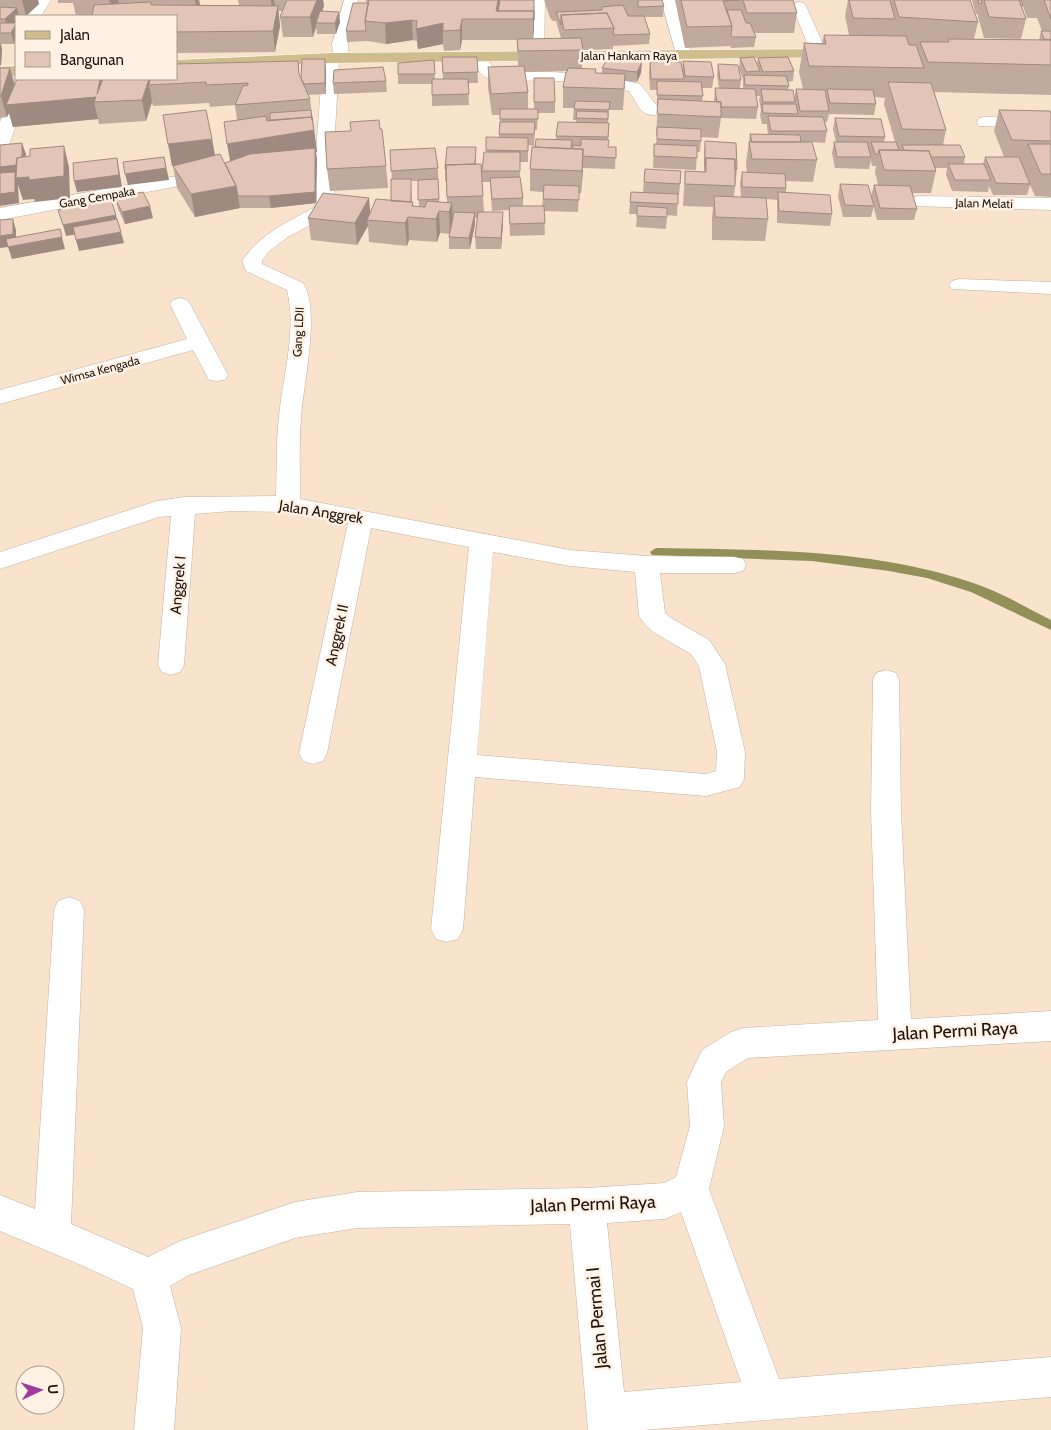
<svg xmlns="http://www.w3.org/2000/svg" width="1051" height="1430" viewBox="0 0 1051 1430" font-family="Cabin,sans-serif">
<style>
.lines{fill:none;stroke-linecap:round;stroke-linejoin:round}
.stream{fill:#929058;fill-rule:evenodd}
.minor-casing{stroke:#c6b19c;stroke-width:1}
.major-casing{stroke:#fff;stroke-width:1}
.minor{fill:#fff;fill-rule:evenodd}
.major{fill:#d0bd8e;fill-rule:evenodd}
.wall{fill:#c2a99d;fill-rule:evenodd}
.shaded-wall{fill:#9e8a80}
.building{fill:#e2c5b7;stroke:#9e8a80}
.labels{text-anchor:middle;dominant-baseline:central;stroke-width:5;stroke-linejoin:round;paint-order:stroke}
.far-street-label{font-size:12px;fill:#1d150d;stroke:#fff2e4}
.street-label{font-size:15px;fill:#1d150d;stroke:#fff2e4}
.near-street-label{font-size:18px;fill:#1d150d;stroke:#fff2e4}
</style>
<rect width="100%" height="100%" fill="#f9e3cc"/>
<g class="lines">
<path class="stream" d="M656 548C764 550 876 548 979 585 1004 594 1027 608 1051 620V630L971 592 927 578 889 571 812 561 652 555 650 552Z"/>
<defs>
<path id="minor" d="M37 0H51L41 16H27Z
M344 0H358L348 44 349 58 347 61 339 62 333 166 335 203 327 216 288 237 268 252 262 261V264L303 283C321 309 303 386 301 418 299 445 300 472 300 499L570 550 647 556 734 557 743 559 746 565 743 571 734 573H660L665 613 671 618 709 640 725 664 745 752 744 779 740 787 706 796 475 777 463 929 458 939 447 942 436 939 431 929 469 547 371 528 327 753 323 761 313 764 303 761 299 753 348 523 288 512 232 511 195 514 184 665 180 672 171 675 162 672 158 665 171 516 159 517 0 569V552L157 501 184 497 276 496C277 469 276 442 279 416 283 375 297 331 287 290L246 271 242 261C262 233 284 224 313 208L317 203 315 166 323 58 325 55 333 54 332 44ZM493 552 570 566 635 572 639 616 643 622 653 632 691 654 699 666 717 752 716 771 706 774 477 755Z
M531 0H545L544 55 542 58H530L528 55Z
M661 0H675L692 54 690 57H678L676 54Z
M799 2 804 3 806 6 828 55 826 58H814L812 55 792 6 794 3Z
M476 53C487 56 491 68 501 72 550 71 592 72 640 84L657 106 695 111 701 112 703 116 701 120 695 121 646 114 640 109 629 91 563 81 493 80 483 76 468 58 470 55Z
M16 79H32L9 145 6 149 0 150V122Z
M985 117 1051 118V128L979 126 977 122 979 118Z
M194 173 200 174 203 178 200 182 0 220V208Z
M918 196 1051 198V210L912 206 909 202 912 198Z
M959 279 1051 282V294L952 289 949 285 952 281Z
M180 298 187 300 190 304 228 375 225 380 217 381 209 380 193 350 0 404V390L187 339 170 304 173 300Z
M886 670 896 673 899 680 901 811 911 1019 1051 1011V1041L748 1058 726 1072 721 1082 724 1126 709 1189 779 1379 1051 1357V1397L643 1430H588L570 1224 357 1228 295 1238 189 1275 170 1286 181 1328 174 1430H134L143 1328 133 1289 81 1265 0 1231V1195L35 1209 54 910 58 901 69 897 80 901 84 910 71 1224 148 1257 180 1241 295 1202 357 1192 587 1188 664 1183 676 1177 690 1126 687 1082 692 1071 702 1050 731 1032 743 1028 878 1020 871 811 873 680 876 673ZM681 1212 741 1382 624 1392 607 1223 665 1219Z"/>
<path id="major" d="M840 49 846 51 848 54 846 57 331 63 176 70V60L331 53Z
M16 66V76L0 77V67Z"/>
</defs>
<use href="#minor" class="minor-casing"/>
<use href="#major" class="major-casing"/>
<use href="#minor" class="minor"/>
<use href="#major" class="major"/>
</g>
<path class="wall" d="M0 0H38L39 4 26 16 18 15 19 16H16L15 23 14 44H1L2 49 1 65 0 66Z
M58 0H199L200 5H239L238 0H323L324 6 322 11 340 22 336 34H317L316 27 313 37H283L280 17 283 11H278L280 26 275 52 176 53V16H76L73 3H58Z
M366 0H534L533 39 561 38 556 21H553L550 18 544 0H662L664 6 663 17H644L650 34 649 44 613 46V49L583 50 582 68 595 73H602V68L608 58 641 73 637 82 625 81 623 110H609L608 123H609L608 147H616L615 169 583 168 581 193H579L578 212 544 211 545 235 510 236 509 210 492 211 490 182H482V171L486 152V137L499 138 500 115H492L488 88V67L518 66 517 40H462L460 50 444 51 443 44 418 49 417 41 413 40 386 44 367 41 347 42 346 31 366 3ZM568 71 563 87V108H574L573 120H576V122L556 136V140L535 147 530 169V191L544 192 542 206H523V198L520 177V162H528V145L534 146 535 130H537L538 113H555V102L534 78V109H528V92L525 72Z
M675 0H793L797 13 794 33H754L756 37 754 47 731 48 730 45V46L685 48Z
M848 0H970L978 22 974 39 1039 40 1041 31H1042L1037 18H1027L1023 6 1022 8 1026 19 1021 39 984 38 978 17V14H976L972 0H1021L1022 3V0H1051V95L934 92 946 130 943 145 965 157 964 164H983L985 157H1004L994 131 999 110 1051 114V197L1035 196 1030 185 1027 195H993L989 186 988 192 952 191 946 175 947 168H935L936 171 931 193H912L917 209 914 220H877L871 196 874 185H878L875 172 876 166H872L871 160 869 169 835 168 832 153 834 142H836L833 129 835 118 885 137 884 142H895L884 104 885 98 875 97 876 104 874 115 829 114 827 122H825L827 131 825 143 812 142 817 160 813 182 786 181V193L832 214 830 226 777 223V200L766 199 768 219 765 241 712 240V218L713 207 683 206 685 171 704 172V152L705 141 737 169 734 197H741L740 184 742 172 747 173 746 163 750 134H768L767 127V124H762L760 115 761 110 759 100 760 96H756L758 107 756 119 721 118 718 138 701 137 700 152H697L696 170 653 168 654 144H656L657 136 656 135 658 106H657V90H650L649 73 650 62 682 71 683 61 714 77 712 88H702L703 96 702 101 714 102 715 88H719L717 75 718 64 741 80 740 88 743 89V79L739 69 740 58 757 64 758 58 794 71 793 81 788 82 789 86 788 90 795 102 794 104H795L794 100 796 89H803L799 72 804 43H822L824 35H849L845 16Z
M442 57H477L478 83H468L469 105 432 106V84H398V74L434 60 435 79H443Z
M0 68 15 85 299 74 301 78 326 70V94L308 95 310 99 317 152H316L317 160 316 203 271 208H240L195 217 177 188 173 166H175H172L212 139 215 155 225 163 230 161 237 120 235 105 210 107 209 103 153 106 152 102 146 121 99 124 98 119 13 127 9 113 7 117 0 118Z
M386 81 387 92 334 94 333 83Z
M380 129 386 166 388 188 330 191 327 169Z
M390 150 438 168 439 202 447 203 446 181H445V169L476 159V164L483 196 484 212 503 224 501 249H476L475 237 477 218H475V224L470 249H449V237L450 234 440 233 437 242 409 240 407 246 369 242 368 226 357 245 311 240 308 218 370 212 391 201 392 179ZM411 181H418L419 207 414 206 412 202Z
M645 169 680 184 679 195H678L677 216 667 215 666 229 636 227 637 214H629L631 192H643Z
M840 184 874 206 871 217H843L838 196Z
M115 198 153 218 125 224 118 209Z"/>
<path class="shaded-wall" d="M22 0H38L39 4 26 16Z
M109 0H118L120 5 113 16Z
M195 0H199L201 10 198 17Z
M271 0H274L276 11 273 19Z
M317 0H323L324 6 318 23H316V27L313 37 310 17Z
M498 0H502L499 19 496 11Z
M278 6 280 26 275 52 273 31Z
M17 8 19 16H16V22L8 30 5 19Z
M534 11V31L533 40V19Z
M339 12 340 22 336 34 335 23Z
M462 19V40L460 50V30Z
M412 20 413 40 386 44 385 23Z
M443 23V44L418 49 416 29Z
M16 24V39L14 44 11 33Z
M0 42 2 49 1 65 0 66Z
M325 59 326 70V94L325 83Z
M642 62 641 73 637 82V72Z
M10 68 16 89 96 97 94 102 98 119 13 127 9 113 7 117 1 96Z
M100 79H106L97 94Z
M149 79H152L149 85 152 102 146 121 142 100Z
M314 130 317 152H316L317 160 316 203 271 208 269 196 231 166 227 144Z
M212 139 216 161 172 166 168 144Z
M22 143 26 154 25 176 64 146 69 167 70 198 35 202 34 199 23 200 18 185 19 203 0 206V167Z
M583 149V171L581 193Z
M164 157 169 180 128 185 125 174Z
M117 158 119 169 122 187 77 192 74 181Z
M236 186 240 208 195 217 191 194Z
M369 198 371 220H367L368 226 357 245 355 223Z
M452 203 453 226 450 234 449 212Z
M150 206 153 218 125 224 122 212Z
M439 211 440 233 437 242 436 219Z
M503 212V224L501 249V238Z
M475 213V224L470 249 469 238Z
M116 215 119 227 66 236 63 225Z
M408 217 409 240 407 246 405 223Z
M13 219 16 230V245L60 229 65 249 12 259 8 247 0 248V236Z
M121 232 124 243 79 251 76 240Z"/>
<path class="building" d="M287 0H317L310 17H280Z
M369 0H498L496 11H534L533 19H462L460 30 443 31V23L416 29 417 21 412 20 385 23 365 21Z
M500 0H534V20V11H498Z
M638 0H662L664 6 638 7Z
M681 0H742L723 1 732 26 687 27Z
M743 0H793L797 13H747Z
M849 0H890L895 19 853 18Z
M894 0H970L978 22 899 17Z
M978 0H982L981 4H979Z
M984 0H1019L1026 19 989 17Z
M1019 0H1021L1023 5H1021Z
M1044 0H1051V19Z
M151 2V5L278 6 273 31 176 32V16H92L94 5Z
M353 3H368L365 21 366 31H346Z
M623 5 628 16H644L650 34 613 35 614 28 607 13 561 15V25L556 12 602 10V7Z
M0 7 17 8 5 19H0Z
M727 10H741L746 23H750L756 37H732L731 35 732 26Z
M320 11 339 12 335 23H316Z
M607 13 614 28 564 30 561 15Z
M0 23H16V24L11 33H0Z
M1041 31H1051V40L1044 39Z
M824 35 906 36 909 45H916L924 68 809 66 804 43 826 44Z
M581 38 583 50 518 51 517 39Z
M948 39 1051 40V65L928 62 920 42H949Z
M442 57H477L478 72 443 73Z
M754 57 760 71 746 72 740 58Z
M788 57 794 71 763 72 758 58Z
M608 58 642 62 637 72 602 68Z
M302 59H325V83L304 84 301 78Z
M434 60 435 74H398V63Z
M298 61 299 74 310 99 235 105 243 86 248 85V83L206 85V82L149 85 150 79H176V64Z
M683 61 711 62 714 77 685 76Z
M650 62H681L684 79H651Z
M718 64 738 65 741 80H720Z
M524 66 528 92 491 94 488 67Z
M383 67 386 81 333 83 334 70Z
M0 68H10L1 96H0Z
M568 68 596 69 595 73 625 74 624 89 563 87 566 72H567Z
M744 75 786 76 789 86 745 85Z
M534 78H554L555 102H534Z
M17 79H100L97 94 103 79H149L142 100 94 102 96 97 6 105Z
M432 79H468L469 94 432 95Z
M657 81 701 82 703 96 657 95Z
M888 82 931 83 946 130 902 129Z
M715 88 755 89 758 107H721V102H717Z
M761 89 793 90 795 102H763Z
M796 89 825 90 829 111H800Z
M827 89 873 90 876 104 830 103Z
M658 99 721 102V117L657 114Z
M575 101 610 102 609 110 574 109Z
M762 104H796L798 114 763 113Z
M500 109H538V119H500Z
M206 110 212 139 168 144 163 115Z
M311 110 312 120V117L270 120V113Z
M999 110 1050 111 1051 114V141L1012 140Z
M577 111 608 112V119L576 118Z
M266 116 267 121 312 117 314 130 227 144 224 122Z
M768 116 823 117 827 131H771Z
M835 118 881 119 885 137 839 136Z
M379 120 380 129H382L386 166 327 169 325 132 351 131 350 122Z
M500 122H535L534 134H499Z
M558 122 609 123 608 137 556 136Z
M657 127 701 129V141L657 139Z
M750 134 800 135 801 142H752Z
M486 137 528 138V151L486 150Z
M536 139 572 140 571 149 535 147Z
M581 139 609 140 608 147H616V158L583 156V149H573V145L581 146Z
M705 141 736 143 737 169H735V159L706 158 705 167Z
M749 142H812L817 160 752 159Z
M834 142H867L871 157H837Z
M871 142H896L899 150H879L878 154H875Z
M22 143V157L17 158 16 165 0 167V145Z
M654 144 697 146V158L654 156Z
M1028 144H1051V174H1041Z
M902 145H960L965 157H931L929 151 904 150Z
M64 146V176L29 180V177L16 178 17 158 30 156V149Z
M447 147H476L475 164 446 165V169H445Z
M532 147 583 149 582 171 530 169Z
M315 148V192L269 196H238L236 186 225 163 250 154Z
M435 148 438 168 391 171 390 150Z
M879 150 929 151 936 171 884 170Z
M484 152H520V171H482Z
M220 154 236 186 191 194 173 166Z
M164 157 166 168 125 174 123 162Z
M985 157H1019L1030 184 996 183Z
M117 158 119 175 74 181 73 163Z
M706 158 735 159V186L685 184V171L706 172Z
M481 164 483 196 447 197 446 165Z
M948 164H984L991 180H955Z
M645 169 681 171 680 184 644 182Z
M15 172V192L0 194V173Z
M742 172 785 174 786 188 742 187Z
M520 177 523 198 492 199 490 178Z
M391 179H411V202L391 201Z
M438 179 439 199 418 200V180Z
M840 184 868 185 874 206 845 205Z
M544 185 579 186V200L543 199Z
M874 185 910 186 917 209 880 208Z
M143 192 150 206 122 212 115 198Z
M631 192 678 194V204L630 202Z
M778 192 830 195 832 214 779 211Z
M323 193 369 198 355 223 308 218Z
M714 196 766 198 768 219 715 217Z
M376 199 413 202 412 206 425 207 427 201 452 203 449 212 439 211 436 219 408 217 405 223 367 220Z
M111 200 116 215 63 225 58 210Z
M509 206H544L545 223 510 224Z
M637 206 667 208V217L637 216Z
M454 212 475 213 469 238 449 237Z
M478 212H503L501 238 475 237Z
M13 219V234L0 236V220Z
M117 219 121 232 76 240 73 227Z
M60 229 62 237 8 247 6 239Z"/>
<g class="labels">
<g class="far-street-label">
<text x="629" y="55">Jalan Hankam Raya</text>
<text transform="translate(97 197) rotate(-10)">Gang Cempaka</text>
<text transform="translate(984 203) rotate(1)">Jalan Melati</text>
<text transform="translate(298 332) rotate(-87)">Gang LDII</text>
<text transform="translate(100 370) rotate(-15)">Wimsa Kengada</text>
</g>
<g class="street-label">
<text transform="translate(321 512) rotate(9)">Jalan Anggrek</text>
<text transform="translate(178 585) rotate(-85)">Anggrek I</text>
<text transform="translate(337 635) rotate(-78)">Anggrek II</text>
</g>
<g class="near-street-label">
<text transform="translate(955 1031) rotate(-3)">Jalan Permi Raya</text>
<text transform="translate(593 1204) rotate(-2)">Jalan Permi Raya</text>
<text transform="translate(597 1318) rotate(-95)">Jalan Permai I</text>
</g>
</g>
<rect x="15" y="15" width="162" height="65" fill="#fff2e4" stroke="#a59a8e"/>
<rect x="25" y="31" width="25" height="8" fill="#d0bd8e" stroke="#a59a8e"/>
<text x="60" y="40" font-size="15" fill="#1d150d">Jalan</text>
<rect x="25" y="52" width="25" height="15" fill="#e2c5b7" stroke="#a59a8e"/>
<text x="60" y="65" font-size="15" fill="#1d150d">Bangunan</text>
<g transform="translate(40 1390) rotate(86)"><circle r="24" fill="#fff2e4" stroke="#a59a8e"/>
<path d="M0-4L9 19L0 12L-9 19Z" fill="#a03a9e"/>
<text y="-8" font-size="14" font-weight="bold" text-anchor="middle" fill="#1d150d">U</text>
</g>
</svg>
